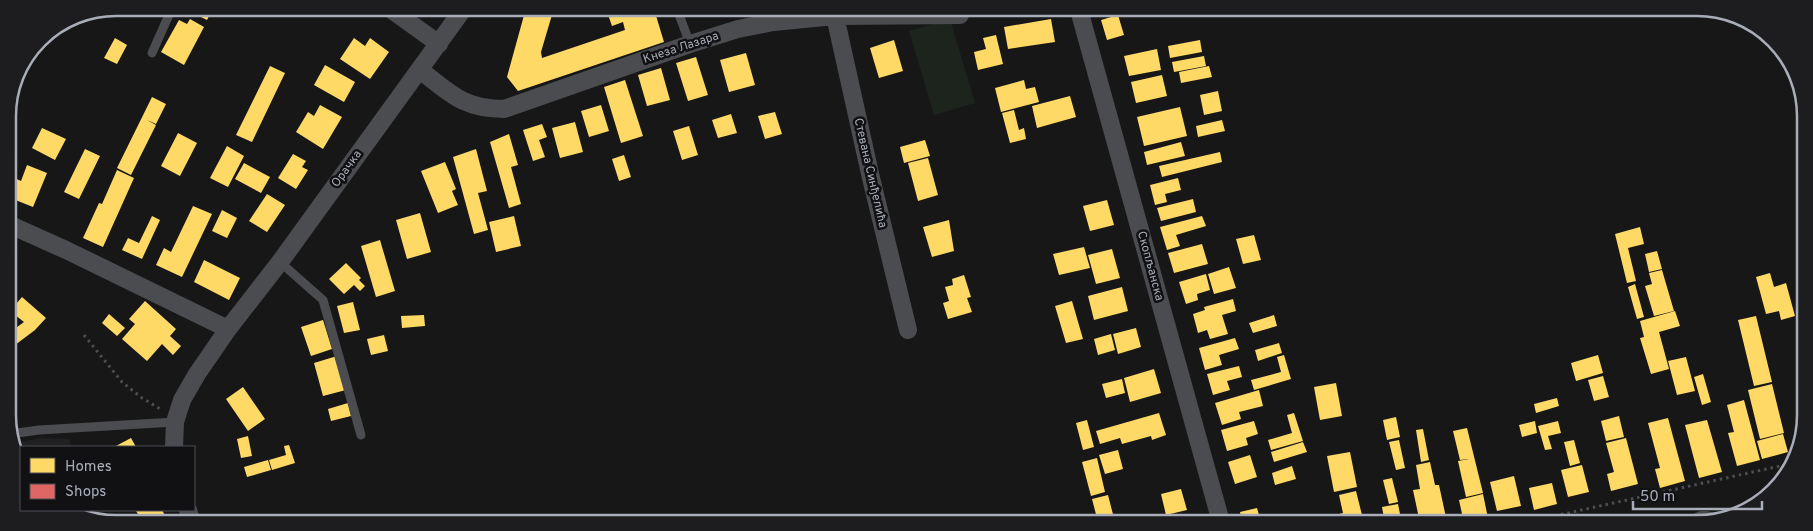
<svg xmlns="http://www.w3.org/2000/svg" width="1813" height="531" viewBox="0 0 1813 531" font-family="Overpass,sans-serif">
<style>
.built{fill:#212123}
.green{fill:#1d241e}
.homes{fill:#ffd966}
.shops{fill:#e06666}
.lines{fill:none;stroke-linecap:round;stroke-linejoin:round}
.path{stroke:#4d4e52;stroke-width:3;stroke-dasharray:2.5 4;stroke-linecap:butt}
.service{stroke:#4b4c50;stroke-width:9}
.minor{stroke:#4b4c50;stroke-width:18}
.secondary{stroke:#4a4a4e;stroke-width:24}
.labels{text-anchor:middle;dominant-baseline:central;stroke-width:5;stroke-linejoin:round;paint-order:stroke}
.street-label{font-size:12px;fill:#a8adb8;stroke:#111113}
.rim{fill:none;stroke:#a8adb8;stroke-width:2.5}
</style>
<rect width="100%" height="100%" fill="#171717"/>
<path class="built" d="M40 438 69 439 72 447H21V460L13 444Z"/>
<path class="green" d="M950 19 975 103 934 115 909 31Z"/>
<path class="homes" d="M189 8H213L207 20 187 10Z
M526 8H554L541 52 542 58 625 30 623 22 612 26 606 9H654L664 42 518 91 507 77Z
M997 9 1020 10 1021 15 997 16Z
M1118 15 1124 35 1107 40 1101 20Z
M190 19 204 27 184 65 161 52 179 20 187 24Z
M1051 19 1055 42 1008 49 1004 27Z
M996 35 1003 64 978 70 974 52 986 49 983 38Z
M115 38 127 45 117 64 104 58Z
M354 38 365 46 370 38 389 52 370 79 340 59Z
M894 40 903 71 879 78 870 48Z
M1200 40 1202 52 1170 58 1168 46Z
M1157 49 1161 70 1129 76 1124 56Z
M746 53 755 85 729 92 720 60Z
M1204 56 1206 66 1174 72 1172 62Z
M696 57 708 95 688 101 676 63Z
M325 65 355 82 344 102 314 85Z
M270 66 285 73 252 142 236 135Z
M1209 66 1212 77 1181 83 1179 72Z
M661 68 670 100 647 106 638 75Z
M1162 75 1167 96 1136 103 1131 82Z
M625 80 643 136 621 143 604 87Z
M1024 80 1026 89 1035 87 1039 102 1001 112 995 88Z
M1218 91 1222 111 1204 115 1200 95Z
M1070 96 1076 117 1037 128 1032 106Z
M152 97 166 104 156 124 147 120 156 125 131 175 117 168Z
M320 105 342 117 323 149 296 132 308 112 314 116Z
M601 105 609 131 589 137 581 111Z
M1180 107 1187 136 1144 146 1137 117Z
M1014 110 1019 130 1024 128 1026 139 1010 143 1002 113Z
M775 112 782 134 765 139 758 116Z
M731 114 737 133 718 138 712 120Z
M1222 120 1225 131 1198 137 1196 126Z
M575 122 583 152 560 158 552 128Z
M542 124 547 137 539 140 545 157 533 161 523 130Z
M689 126 698 155 682 160 673 131Z
M42 128 66 139 55 160 32 148Z
M178 133 197 143 180 176 161 166Z
M509 134 518 165 511 167 521 204 509 208 490 142Z
M925 140 930 156 904 163 900 147Z
M1181 142 1185 156 1147 165 1144 152Z
M227 146 244 156 228 187 210 178Z
M85 149 100 156 79 199 64 192Z
M476 149 487 191 478 193 488 230 474 234 453 157Z
M1220 152 1222 162 1162 177 1159 166Z
M293 154 306 161 302 167 308 170 296 189 278 178Z
M624 155 631 177 619 181 612 159Z
M928 158 938 195 918 201 908 163Z
M445 162 456 189 452 191 458 205 438 213 421 171Z
M244 163 270 177 261 193 235 179Z
M27 165 47 173 33 207 8 197V175L21 181Z
M117 170 134 178 103 247 83 238 99 203 102 204Z
M1178 178 1181 190 1165 194 1167 202 1155 205 1150 185Z
M267 194 285 205 267 232 249 221Z
M1193 199 1196 212 1161 221 1157 208Z
M1107 200 1114 225 1090 231 1083 206Z
M193 206 212 214 182 277 156 265 164 248 171 252Z
M222 210 237 218 227 238 212 231Z
M420 213 431 252 407 259 396 220Z
M152 216 160 220 142 259 122 250 128 238 139 243Z
M514 216 521 246 496 252 489 222Z
M1202 216 1206 226 1176 235 1180 246 1167 250 1160 227Z
M949 220 954 251 932 257 923 227Z
M1640 227 1644 244 1628 248 1636 281 1627 283 1615 234Z
M1254 235 1261 260 1243 264 1236 239Z
M380 240 395 291 376 297 361 246Z
M1202 244 1208 264 1174 273 1168 253Z
M1084 247 1090 268 1059 275 1053 254Z
M1112 249 1120 278 1096 284 1088 255Z
M1657 251 1662 269 1649 272 1645 254Z
M204 260 240 278 229 300 194 282Z
M346 263 361 278 359 280 365 286 360 291 354 285 344 294 329 279Z
M1229 267 1236 288 1214 294 1208 274Z
M1662 270 1674 311 1654 316 1645 286 1652 284 1649 273Z
M1770 273 1774 287 1786 283 1795 316 1781 320 1779 311 1766 314 1756 277Z
M1206 274 1210 290 1197 294 1198 300 1186 304 1179 282Z
M964 275 971 297 967 298 972 312 948 319 943 303 949 301 945 287 953 285 952 279Z
M1635 284 1644 317 1637 319 1628 287Z
M1122 287 1128 311 1094 320 1088 296Z
M22 297 46 318 35 330 11 348 9 345V333L24 322 10 311Z
M1233 299 1236 311 1222 315 1228 334 1210 339 1207 330 1198 333 1193 314 1205 310 1204 307Z
M145 301 176 329 170 336 181 346 173 355 162 344 147 361 122 339 135 324 129 319Z
M1072 301 1083 339 1066 343 1055 306Z
M353 302 360 330 344 333 337 306Z
M1675 311 1680 326 1659 332 1669 369 1651 374 1640 338 1644 337 1640 321Z
M109 314 125 328 117 336 102 323Z
M424 315 425 326 402 328 401 316Z
M1274 315 1277 326 1253 333 1249 323Z
M1756 316 1772 382 1754 386 1738 320Z
M323 320 332 349 311 356 301 327Z
M1136 328 1141 347 1118 354 1113 334Z
M1111 334 1115 350 1098 355 1094 339Z
M384 335 388 351 371 355 367 339Z
M1235 338 1239 349 1219 355 1222 365 1205 370 1199 348Z
M1279 343 1282 353 1258 361 1255 350Z
M1284 355 1291 379 1254 390 1251 380 1281 372 1277 357Z
M1598 355 1603 373 1576 381 1571 363Z
M337 356 346 390 323 396 314 363Z
M1686 357 1695 391 1677 395 1668 361Z
M1239 366 1242 377 1227 381 1230 390 1213 395 1207 374Z
M1154 369 1161 393 1130 402 1124 378Z
M1703 374 1711 402 1702 405 1694 377Z
M1603 376 1609 397 1594 401 1588 380Z
M1122 379 1125 393 1106 398 1102 384Z
M1336 383 1342 416 1320 420 1314 387Z
M1772 384 1784 433 1760 439 1748 390Z
M243 387 265 419 248 431 226 399Z
M1259 390 1263 406 1239 412 1241 419 1222 425 1215 403Z
M1557 398 1559 406 1536 413 1534 404Z
M1744 400 1760 460 1737 466 1728 433 1734 432 1727 405Z
M348 403 351 416 331 421 328 409Z
M1159 413 1166 435 1152 440 1151 436 1122 444 1120 438 1100 444 1096 431Z
M1294 413 1303 441 1271 450 1268 440 1292 433 1287 415Z
M1619 416 1624 437 1606 441 1601 421Z
M1396 417 1400 437 1387 440 1383 420Z
M1668 418 1685 481 1660 488 1655 469 1660 468 1648 423Z
M1087 420 1094 447 1083 450 1076 423Z
M1707 420 1722 472 1699 478 1685 425Z
M1254 421 1258 434 1246 438 1248 445 1227 451 1221 430Z
M1535 421 1537 433 1522 437 1519 425Z
M1558 421 1561 433 1548 436 1552 449 1545 450 1538 426Z
M1467 428 1483 493 1466 497 1458 461 1469 459 1460 460 1453 431Z
M1423 429 1429 460 1421 462 1416 430Z
M1783 434 1788 452 1762 459 1757 441Z
M248 436 252 456 241 458 237 439Z
M131 438 136 447H114Z
M1626 438 1638 484 1611 491 1607 474 1614 472 1606 443Z
M1399 440 1405 468 1396 470 1389 442Z
M1574 440 1580 463 1570 466 1564 442Z
M1303 442 1307 452 1274 462 1271 452Z
M289 445 295 463 272 470 269 460 286 455 284 446Z
M1118 450 1123 469 1105 474 1099 455Z
M1350 452 1357 487 1334 492 1327 456Z
M1250 455 1257 477 1235 484 1228 462Z
M1097 458 1105 492 1091 496 1082 462Z
M268 460 271 470 247 477 244 467Z
M1430 462 1435 485H1439L1447 522 1420 523 1413 490 1420 489 1416 465Z
M1582 465 1589 492 1568 497 1561 470Z
M1292 466 1296 479 1275 485 1272 473Z
M1514 476 1521 506 1497 511 1490 482Z
M1392 478 1398 502 1389 504 1383 480Z
M1552 483 1557 504 1534 510 1529 488Z
M1181 489 1187 510 1166 515 1161 494Z
M1356 491 1364 523H1337L1335 515 1343 513 1339 495Z
M1483 494 1489 523H1464L1459 500Z
M1108 495 1115 522H1098L1092 499Z
M1398 504 1400 514 1384 518 1382 507Z
M1257 508 1261 522H1242L1240 512Z
M138 510H162L167 519 142 520 136 511Z
M1402 515 1404 523H1380V520Z"/>
<path class="shops" d="M72 510H91L95 520H88Z"/>
<g class="lines">
<path class="path" d="M84 335 122 382 142 398 162 410
M1523 523 1789 464"/>
<path class="service" d="M677 9 690 44
M152 53 172 8
M280 262 323 300 361 435
M10 434 39 430 175 422"/>
<path class="minor" d="M389 8 439 44
M1079 10 1221 522
M835 16 871 178 908 330
M420 70C450 93 463 109 504 109L690 44 738 29 773 22 835 16 960 15
M8 224 66 250 228 329
M174 447 175 422 182 400 197 374 228 329 280 262 464 8
M188 510 191 520"/>
<path class="secondary" d="M1702 523H1706"/>
</g>
<g class="labels">
<g class="street-label">
<text transform="translate(681 48) rotate(-18)">Кнеза Лазара</text>
<text transform="translate(347 169) rotate(-54)">Орачка</text>
<text transform="translate(870 173) rotate(77)">Стевана Синђелића</text>
<text transform="translate(1150 266) rotate(75)">Скопљанска</text>
</g>
</g>
<path d="M0 0H1813V531H0ZM116 16H1697A100 100 0 0 1 1797 116V415A100 100 0 0 1 1697 515H116A100 100 0 0 1 16 415V116A100 100 0 0 1 116 16Z" fill="#1d1d20" fill-rule="evenodd"/>
<path class="rim" d="M116 16H1697A100 100 0 0 1 1797 116V415A100 100 0 0 1 1697 515H116A100 100 0 0 1 16 415V116A100 100 0 0 1 116 16Z"/>
<rect x="20" y="446" width="175" height="65" fill="#111113" stroke="#4d4f55"/>
<rect x="30" y="458" width="25" height="15" fill="#ffd966" stroke="#4d4f55"/>
<text x="65" y="471" font-size="15" fill="#a8adb8">Homes</text>
<rect x="30" y="484" width="25" height="15" fill="#e06666" stroke="#4d4f55"/>
<text x="65" y="496" font-size="15" fill="#a8adb8">Shops</text>
<path d="M1633 501v8h129v-8" fill="none" stroke="#a8adb8" stroke-width="2.5"/>
<text x="1640" y="501" font-size="15" fill="#a8adb8" stroke="#111113" stroke-width="4" paint-order="stroke">50 m</text>
</svg>
